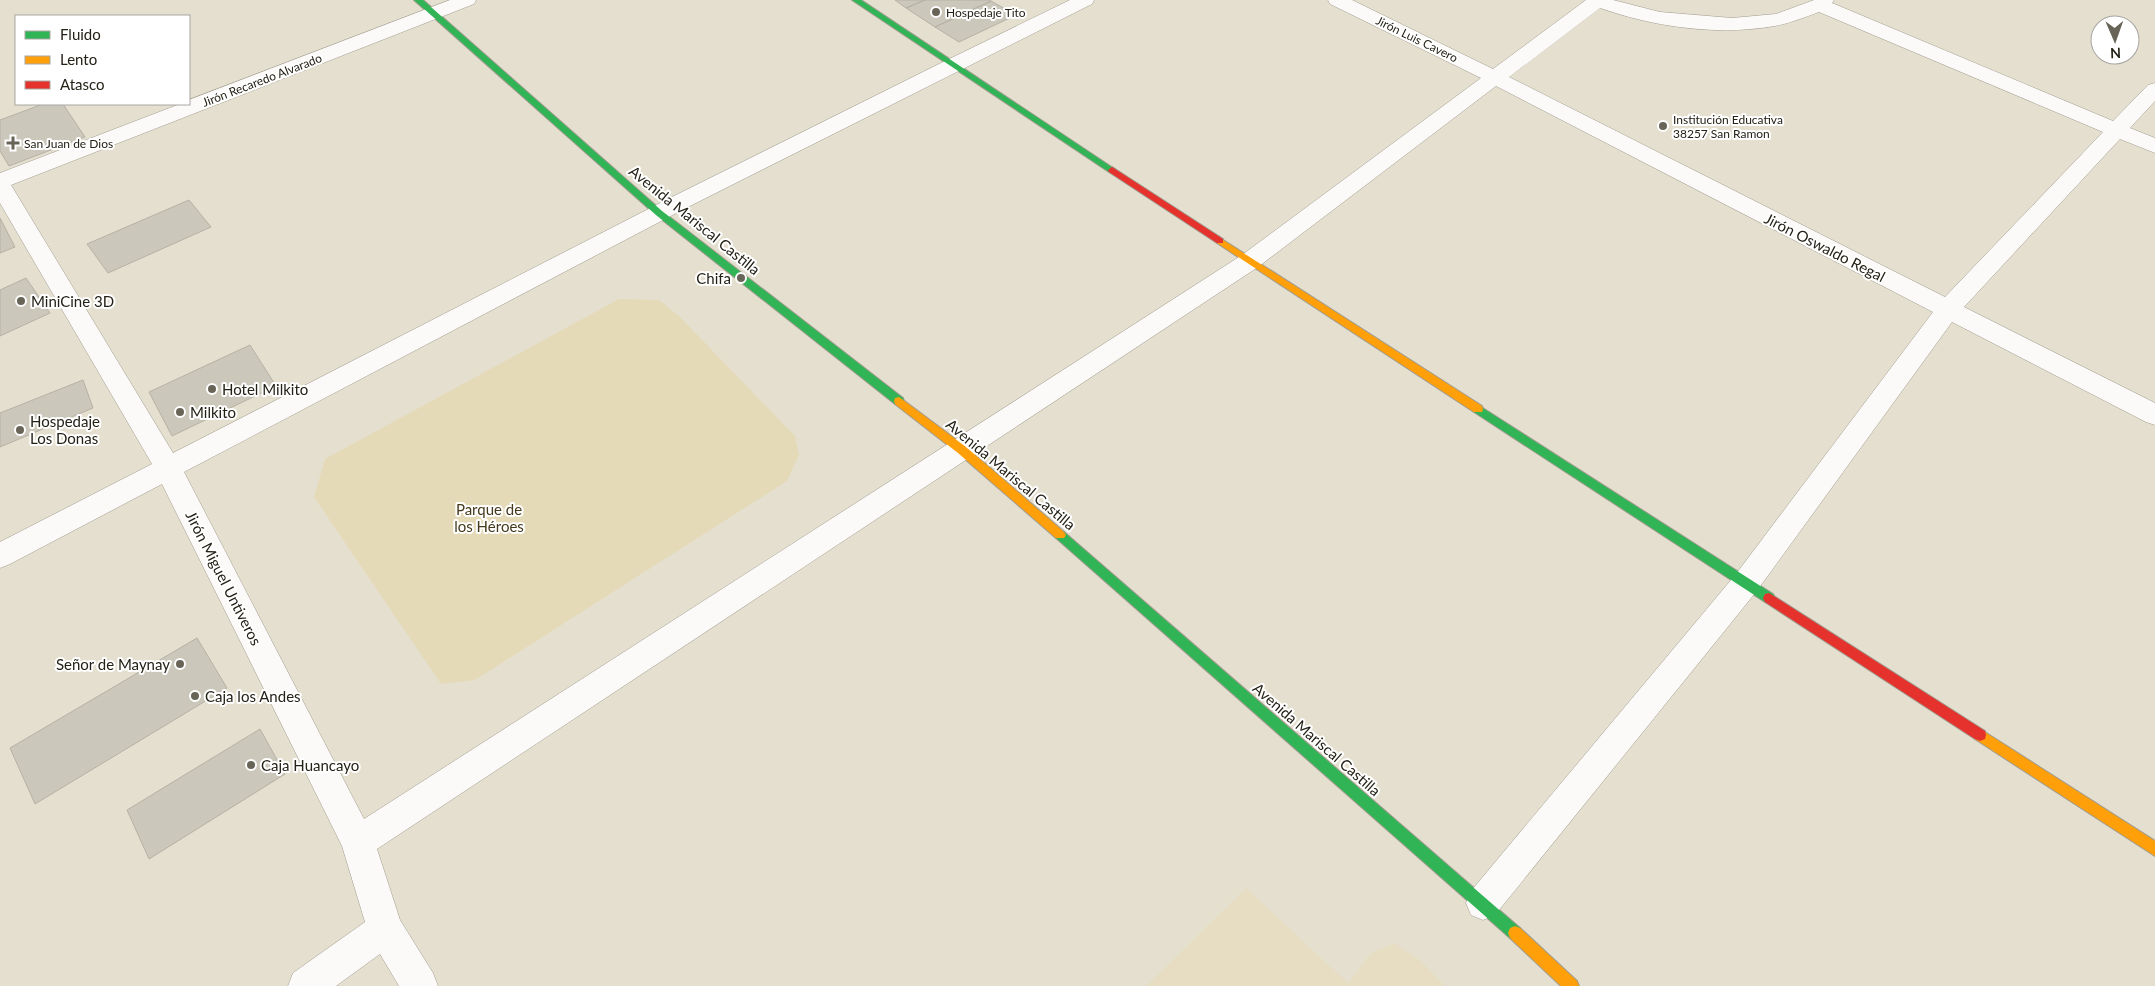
<svg xmlns="http://www.w3.org/2000/svg" width="2155" height="986" font-family="Lato,sans-serif">
<style>
.built{fill:#e6ddc2}
.green{fill:#e5dab8}
.building{fill:#cbc7ba;stroke:#b5b1a5}
.lines{fill:none;stroke-linecap:round;stroke-linejoin:round}
.street-casing{stroke:#a19c90;stroke-width:1}
.fast-casing{stroke:#a19c90;stroke-width:2}
.slow-casing{stroke:#a19c90;stroke-width:2}
.jam-casing{stroke:#a19c90;stroke-width:2}
.street{fill:#fbfaf8;fill-rule:evenodd}
.fast{fill:#30b455;fill-rule:evenodd}
.slow{fill:#ff9f0a;fill-rule:evenodd}
.jam{fill:#e5322d;fill-rule:evenodd}
.poi-dot{fill:#686457;stroke:#fff;stroke-width:2}
.labels{text-anchor:middle;dominant-baseline:central;stroke-width:4;stroke-linejoin:round;paint-order:stroke}
.far-poi-label{font-size:12px;fill:#242116;stroke:#fff;text-anchor:start}
.far-street-label{font-size:12px;fill:#242116;stroke:#fff}
.street-label{font-size:15px;fill:#242116;stroke:#fff}
.poi-label{font-size:15px;fill:#242116;stroke:#fff;text-anchor:start}
.park-label{font-size:15px;fill:#453a1b;stroke:#fff}
</style>
<rect width="100%" height="100%" fill="#e5dfcf"/>
<path class="built" d="M1246,888L1348,983L1371,953L1394,943L1421,961L1445,986H1146Z"/>
<path class="green" d="M619,299L659,300L679,316L795,436L799,455L787,481L475,680L441,684L314,497L325,459Z"/>
<path class="building" d="M895,0H925L906,8Z
M925,0H990L991,1L935,27L906,8Z
M991,1L1016,15L959,42L935,27Z
M43,104H63L85,137L9,166L0,151V120Z
M189,200L211,227L108,273L87,244Z
M0,218L15,247L0,253Z
M26,278L50,313L0,336V290Z
M250,345L276,386L172,436L149,392Z
M83,380L93,408L0,447V413Z
M197,638L227,688L35,804L10,748Z
M260,729L285,774L149,859L127,810Z"/>
<g class="lines">
<g class="street-casing">
<path id="street" d="M450,0H476L474,4L11,185L173,453L668,199L941,63L1070,0H1094L1092,4L684,209L184,472L364,819L1242,255L1481,78L1330,4L1328,0H1352L1493,69L1586,0H1613L1660,12L1732,18L1776,14L1814,0H1834L1832,3L2113,121L2148,85L2155,83V101L2130,128L2155,138V153L2120,139L1964,307L2155,403V425L2146,422L1952,322L1756,592L1495,915L1483,920L1471,915L1466,903L1471,891L1736,574L1933,312L1496,86L1258,267L377,849L400,920L433,973L438,986H399L380,954L336,986H288L293,973L365,922L342,846L162,484L10,564L0,568V542L152,464L0,203V173L180,104H189V100ZM1600,8C1654,27 1718,36 1775,26C1791,23 1805,17 1819,12L2103,132L1945,297L1509,77Z"/>
</g>
<g class="fast-casing">
<path id="fast" d="M414,0H423L662,211L903,398L904,401L903,404H895L656,215Z
M852,0H861L1116,170L1115,172H1109Z
M1478,405L1773,594L1775,598L1773,602L1769,603L1765,602L1474,412L1473,409Z
M1060,530L1064,532L1520,928L1522,933L1520,938L1515,940L1510,938L1056,538L1054,535L1056,532Z"/>
</g>
<g class="slow-casing">
<path id="slow" d="M1220,238L1482,406L1483,409L1482,412H1474L1217,243V239Z
M899,397L966,447L1064,532L1066,535L1064,538H1056L958,453L895,404L894,401L895,398Z
M1980,729L2155,841V856L1975,739L1974,735L1975,731Z
M1515,926L1520,928L1577,981L1579,986H1561L1510,938L1508,933L1510,928Z"/>
</g>
<g class="jam-casing">
<path id="jam" d="M1112,167L1223,239V243H1217L1109,172L1108,170Z
M1769,593L1985,731L1986,735L1985,739L1980,741L1975,739L1765,602L1763,598L1765,594Z"/>
</g>
<use href="#street" class="street"/>
<use href="#fast" class="fast"/>
<use href="#slow" class="slow"/>
<use href="#jam" class="jam"/>
</g>
<g class="poi-dot">
<circle cx="936" cy="12" r="5"/>
<circle cx="1663" cy="126" r="5"/>
<path d="M10.5 135.5h5v5h5v5h-5v5h-5v-5h-5v-5h5z"/>
<circle cx="741" cy="278" r="5"/>
<circle cx="21" cy="301" r="5"/>
<circle cx="212" cy="389" r="5"/>
<circle cx="180" cy="412" r="5"/>
<circle cx="20" cy="430" r="5"/>
<circle cx="180" cy="664" r="5"/>
<circle cx="195" cy="696" r="5"/>
<circle cx="251" cy="765" r="5"/>
</g>
<g class="labels">
<g class="far-poi-label">
<text x="946" y="12">Hospedaje Tito</text>
<text x="1673" y="119">Institución Educativa<tspan x="1673" dy="14">38257 San Ramon</tspan></text>
<text x="24" y="143">San Juan de Dios</text>
</g>
<g class="far-street-label">
<text transform="translate(1417 39) rotate(26)">Jirón Luis Cavero</text>
<text transform="translate(262 80) rotate(-21)">Jirón Recaredo Alvarado</text>
</g>
<g class="street-label">
<text transform="translate(695 220) rotate(39)">Avenida Mariscal Castilla</text>
<text transform="translate(1825 247) rotate(27)">Jirón Oswaldo Regal</text>
<text transform="translate(1011 474) rotate(40)">Avenida Mariscal Castilla</text>
<text transform="translate(224 578) rotate(63)">Jirón Miguel Untiveros</text>
<text transform="translate(1317 739) rotate(41)">Avenida Mariscal Castilla</text>
</g>
<g class="poi-label">
<text x="731" y="278" text-anchor="end">Chifa</text>
<text x="31" y="301">MiniCine 3D</text>
<text x="222" y="389">Hotel Milkito</text>
<text x="190" y="412">Milkito</text>
<text x="30" y="421">Hospedaje<tspan x="30" dy="17">Los Donas</tspan></text>
<text x="170" y="664" text-anchor="end">Señor de Maynay</text>
<text x="205" y="696">Caja los Andes</text>
<text x="261" y="765">Caja Huancayo</text>
</g>
<g class="park-label">
<text x="489" y="509">Parque de<tspan x="489" dy="17">los Héroes</tspan></text>
</g>
</g>
<rect x="15" y="15" width="175" height="90" fill="#ffffff" stroke="#a7a6a2"/>
<rect x="25" y="31" width="25" height="8" fill="#30b455" stroke="#a7a6a2"/>
<text x="60" y="40" font-size="15" fill="#242116">Fluido</text>
<rect x="25" y="56" width="25" height="8" fill="#ff9f0a" stroke="#a7a6a2"/>
<text x="60" y="65" font-size="15" fill="#242116">Lento</text>
<rect x="25" y="81" width="25" height="8" fill="#e5322d" stroke="#a7a6a2"/>
<text x="60" y="90" font-size="15" fill="#242116">Atasco</text>
<g transform="translate(2115 40) rotate(178)"><circle r="24" fill="#ffffff" stroke="#a7a6a2"/>
<path d="M0-4L9 19L0 12L-9 19Z" fill="#686457"/>
<text y="-8" font-size="14" font-weight="bold" text-anchor="middle" fill="#242116">N</text>
</g>
</svg>
